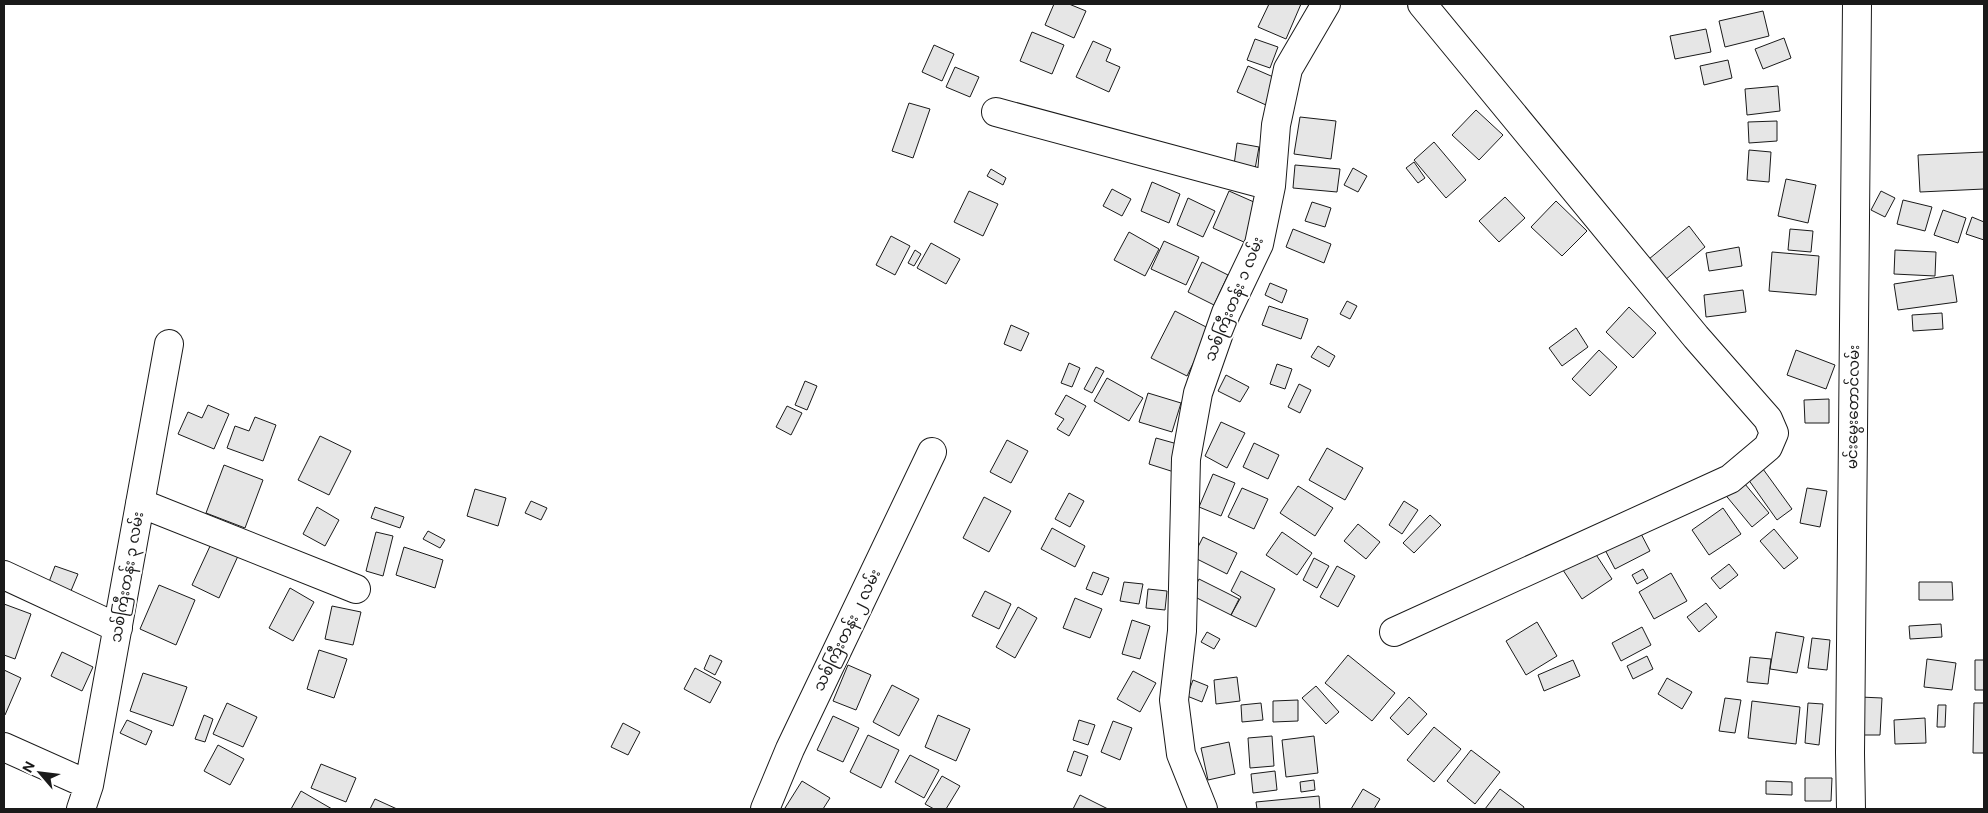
<svg xmlns="http://www.w3.org/2000/svg" width="1988" height="813" font-family="'DM Sans','Noto Sans Myanmar',sans-serif">
<style>
.building{fill:#e6e6e6;stroke:#1a1a1a}
.lines{fill:none;stroke-linecap:round;stroke-linejoin:round}
.minor-casing{stroke:#1a1a1a;stroke-width:30}
.minor{stroke:#fff;stroke-width:28}
.labels{text-anchor:middle;dominant-baseline:central;stroke-width:4;stroke-linejoin:round;paint-order:stroke}
.street-label{font-size:15px;fill:#1a1a1a;stroke:#fff}
</style>
<rect width="100%" height="100%" fill="#fff"/>
<path class="building" d="M1054,4H1069L1086,11L1074,38L1045,25Z
M1269,4H1301L1286,39L1258,27Z
M1763,11L1769,36L1725,47L1719,21Z
M1706,29L1711,52L1675,59L1670,36Z
M1032,32L1064,45L1052,74L1020,61Z
M1784,38L1791,58L1763,69L1755,49Z
M1255,39L1278,47L1270,68L1247,60Z
M1093,41L1111,49L1106,61L1120,67L1109,92L1076,77Z
M934,45L954,54L942,81L922,72Z
M1728,60L1732,78L1704,85L1700,66Z
M1248,66L1278,79L1266,105L1237,92Z
M955,67L979,77L970,97L946,87Z
M1778,86L1780,111L1747,115L1745,89Z
M909,103L930,109L913,158L892,151Z
M1476,110L1503,135L1479,160L1452,135Z
M1300,117L1336,121L1331,159L1294,154Z
M1777,121V141L1749,143L1748,122Z
M1434,142L1466,180L1446,198L1414,160Z
M1237,143L1259,147L1255,169L1234,165Z
M1749,150L1771,152L1769,182L1747,180Z
M1984,152V189L1920,192L1918,155Z
M1414,162L1425,178L1418,183L1406,168Z
M1295,165L1340,169L1337,192L1293,188Z
M1353,168L1367,176L1358,192L1344,185Z
M991,169L1006,178L1003,185L987,176Z
M1786,179L1816,185L1808,223L1778,216Z
M1152,182L1180,194L1169,223L1141,211Z
M1112,189L1131,199L1122,216L1103,206Z
M969,191L998,204L983,236L954,222Z
M1229,191L1263,206L1246,243L1213,228Z
M1881,191L1895,198L1885,217L1871,210Z
M1505,197L1525,218L1499,242L1479,221Z
M1188,198L1215,211L1203,237L1177,225Z
M1903,200L1932,207L1925,231L1897,224Z
M1556,201L1587,231L1562,256L1531,227Z
M1312,202L1331,208L1325,227L1305,221Z
M1943,210L1966,218L1958,243L1934,235Z
M1972,217L1984,222V240L1966,234Z
M1689,226L1705,247L1665,280L1649,259Z
M1293,229L1331,244L1324,263L1286,247Z
M1790,229L1813,231L1811,252L1788,250Z
M1129,232L1159,249L1145,276L1114,260Z
M891,236L910,246L895,275L876,265Z
M1164,241L1199,257L1186,285L1151,269Z
M931,243L960,259L946,284L917,268Z
M1739,247L1742,266L1709,271L1706,253Z
M915,250L921,254L914,266L908,263Z
M1895,250L1936,252L1935,276L1894,274Z
M1772,252L1819,256L1816,295L1769,291Z
M1202,262L1228,275L1214,305L1188,292Z
M1953,275L1957,302L1898,310L1894,284Z
M1270,283L1287,290L1282,303L1265,295Z
M1743,290L1746,312L1706,317L1704,295Z
M1347,301L1357,306L1350,319L1340,314Z
M1269,306L1308,319L1301,339L1262,325Z
M1629,307L1656,333L1633,358L1606,332Z
M1175,311L1210,329L1187,376L1151,358Z
M1942,313L1943,329L1913,331L1912,315Z
M1011,325L1029,333L1021,351L1004,344Z
M1576,328L1588,347L1562,366L1549,348Z
M1318,346L1335,356L1329,367L1311,357Z
M1599,350L1617,367L1590,396L1572,379Z
M1796,350L1835,365L1826,389L1787,375Z
M1069,363L1080,368L1072,387L1061,383Z
M1277,364L1292,369L1285,389L1270,384Z
M1096,367L1104,371L1092,393L1084,389Z
M1226,375L1249,387L1240,402L1218,391Z
M1107,378L1143,398L1129,421L1094,401Z
M805,381L817,386L807,410L795,405Z
M1299,384L1311,390L1300,413L1288,407Z
M1148,393L1181,403L1172,432L1139,422Z
M1066,395L1086,406L1069,436L1057,429L1064,419L1055,414Z
M1829,399V423H1805L1804,400Z
M208,405L229,414L214,449L178,434L188,412L202,418Z
M787,406L802,413L791,435L776,427Z
M255,417L276,425L263,461L227,448L235,426L249,431Z
M1221,422L1245,433L1227,468L1205,456Z
M320,436L351,451L329,495L298,480Z
M1156,438L1181,445L1174,472L1149,464Z
M1007,440L1028,451L1011,483L990,472Z
M1254,443L1279,455L1268,479L1243,467Z
M1327,448L1363,468L1345,500L1309,480Z
M224,465L263,480L245,528L206,513Z
M1763,469L1792,509L1777,520L1748,479Z
M1213,474L1235,483L1221,516L1199,507Z
M1740,478L1769,513L1752,527L1723,492Z
M1298,486L1333,508L1315,536L1280,513Z
M1242,488L1268,499L1254,529L1228,517Z
M1807,488L1827,491L1820,527L1800,523Z
M475,489L506,498L498,526L467,516Z
M1069,493L1084,501L1070,527L1055,519Z
M984,497L1011,511L989,552L963,538Z
M531,501L547,508L541,520L525,513Z
M1404,501L1418,510L1402,534L1389,525Z
M317,507L339,520L325,546L303,534Z
M375,507L404,517L400,528L371,518Z
M1723,508L1741,534L1709,555L1692,530Z
M1430,515L1441,525L1414,553L1403,543Z
M1358,524L1380,542L1366,559L1344,541Z
M1052,528L1085,546L1075,567L1041,549Z
M1638,528L1650,551L1615,569L1603,546Z
M1774,529L1798,558L1784,569L1760,541Z
M428,531L445,540L440,548L423,539Z
M376,532L393,536L383,576L366,571Z
M1282,532L1312,553L1297,575L1266,555Z
M1203,537L1237,553L1227,574L1193,557Z
M211,544L238,556L219,598L192,585Z
M404,547L443,560L435,588L396,575Z
M1593,550L1612,579L1582,599L1563,570Z
M1314,558L1329,566L1317,588L1303,580Z
M1729,564L1738,575L1720,589L1711,578Z
M55,566L78,574L68,598L46,590Z
M1337,566L1355,576L1338,607L1320,597Z
M1643,569L1648,578L1637,584L1632,575Z
M1241,571L1275,589L1256,627L1231,615L1241,597L1231,591Z
M1093,572L1109,578L1102,595L1086,589Z
M1671,573L1687,601L1654,619L1639,592Z
M1199,579L1239,599L1231,615L1191,595Z
M1124,582L1143,584L1139,604L1120,601Z
M1919,582H1952L1953,600H1919Z
M159,585L195,600L176,645L140,629Z
M290,588L314,602L293,641L269,628Z
M1148,589L1167,591L1165,610L1146,608Z
M985,591L1011,604L999,629L972,616Z
M1075,598L1102,609L1090,638L1063,628Z
M1706,603L1717,617L1699,632L1687,617Z
M4,604L31,614L15,659L4,655Z
M332,606L361,612L353,645L325,639Z
M1018,607L1037,618L1015,658L996,647Z
M1132,620L1150,626L1140,659L1122,654Z
M1537,622L1557,656L1526,675L1506,641Z
M1941,624L1942,637L1910,639L1909,626Z
M1642,627L1651,645L1621,661L1612,643Z
M1207,632L1220,639L1214,649L1201,642Z
M1776,632L1804,637L1797,673L1770,669Z
M1812,638L1830,640L1827,670L1808,668Z
M319,650L347,659L334,698L307,689Z
M62,652L93,667L82,691L51,676Z
M710,655L722,661L715,675L704,669Z
M1348,655L1395,693L1372,721L1325,683Z
M1647,656L1653,669L1633,679L1627,666Z
M1750,657L1771,659L1768,684L1747,682Z
M1927,659L1956,663L1952,690L1924,687Z
M1573,660L1580,676L1544,691L1538,675Z
M1975,660H1984V690H1975Z
M848,665L871,675L856,710L833,701Z
M695,668L721,682L710,703L684,689Z
M4,670L21,678L5,715H4Z
M1133,671L1156,683L1140,712L1117,699Z
M143,673L187,687L173,726L130,711Z
M1237,677L1240,701L1216,704L1214,680Z
M1667,678L1692,692L1682,709L1658,694Z
M1193,680L1208,686L1202,702L1187,696Z
M892,685L919,699L899,736L873,722Z
M1316,686L1339,712L1326,724L1302,698Z
M1409,697L1427,714L1408,735L1390,718Z
M1860,697L1882,698L1880,735H1859Z
M1725,698L1741,700L1735,733L1719,731Z
M1298,700V721L1273,722V701Z
M1752,701L1800,707L1796,744L1748,738Z
M227,703L257,717L243,747L213,734Z
M1261,703L1263,720L1242,722L1241,705Z
M1808,703L1823,704L1819,745L1805,743Z
M1974,703H1984V753H1973Z
M1938,705H1946L1945,727H1937Z
M204,715L213,719L205,742L195,739Z
M938,715L970,729L956,761L925,747Z
M833,716L859,728L843,762L817,750Z
M1925,718L1926,743L1895,744L1894,720Z
M127,720L152,731L146,745L120,733Z
M1079,720L1095,725L1088,745L1073,740Z
M1113,721L1132,728L1120,760L1101,752Z
M623,723L640,732L628,755L611,747Z
M1434,727L1461,749L1434,782L1407,760Z
M868,735L899,750L881,788L850,772Z
M1272,736L1274,766L1250,768L1248,738Z
M1314,736L1318,773L1286,777L1282,740Z
M1229,742L1235,774L1208,780L1201,748Z
M218,745L244,759L230,785L204,771Z
M1471,750L1500,772L1475,804L1447,781Z
M1074,751L1088,756L1081,776L1067,771Z
M910,755L939,770L924,798L895,782Z
M321,764L356,778L346,802L311,788Z
M1275,771L1277,790L1253,793L1251,774Z
M942,776L960,786L946,809H934L925,804Z
M1805,778H1832L1831,801H1805Z
M1314,780L1315,790L1301,792L1300,782Z
M802,781L830,798L823,809H788L785,808Z
M1766,781L1792,782V795L1766,794Z
M1363,789L1380,799L1374,809H1351Z
M1500,789L1524,807L1523,809H1485Z
M301,791L332,809H291Z
M1080,795L1108,809H1073Z
M1319,796L1320,809H1257L1256,802Z
M375,799L397,809H370Z"/>
<g class="lines">
<g class="minor-casing">
<path id="minor" d="M996,112L1271,186
M140,503L356,589
M4,575L118,628
M1394,632L1730,479L1768,447L1774,433L1768,419L1696,337L1422,4
M4,747L89,785
M81,809L89,785L169,344
M765,809L790,749L932,452
M1203,809L1181,754L1174,700L1182,631L1186,459L1198,393L1226,313L1259,244L1271,186L1276,125L1288,69L1326,4
M1851,809L1850,753L1857,4"/>
</g>
<use href="#minor" class="minor"/>
</g>
<g class="labels">
<g class="street-label">
<text transform="translate(1234 299) rotate(-68)">သစ်ကြီးတန်း ၁ လမ်း</text>
<text transform="translate(1853 407) rotate(-89)">မင်းမွေးတောင်လမ်း</text>
<text transform="translate(127 577) rotate(-80)">သစ်ကြီးတန်း ၃ လမ်း</text>
<text transform="translate(847 630) rotate(-64)">သစ်ကြီးတန်း ၂ လမ်း</text>
</g>
</g>
<rect width="1988" height="813" fill="none" stroke="#1a1a1a" stroke-width="10"/>
<g transform="translate(40 773) rotate(298)" stroke="#ffffff" stroke-width="4" paint-order="stroke">
<path d="M0-4L9 19L0 12L-9 19Z" fill="#1a1a1a"/>
<text y="-8" font-size="14" font-weight="bold" text-anchor="middle" fill="#1a1a1a">N</text>
</g>
</svg>
